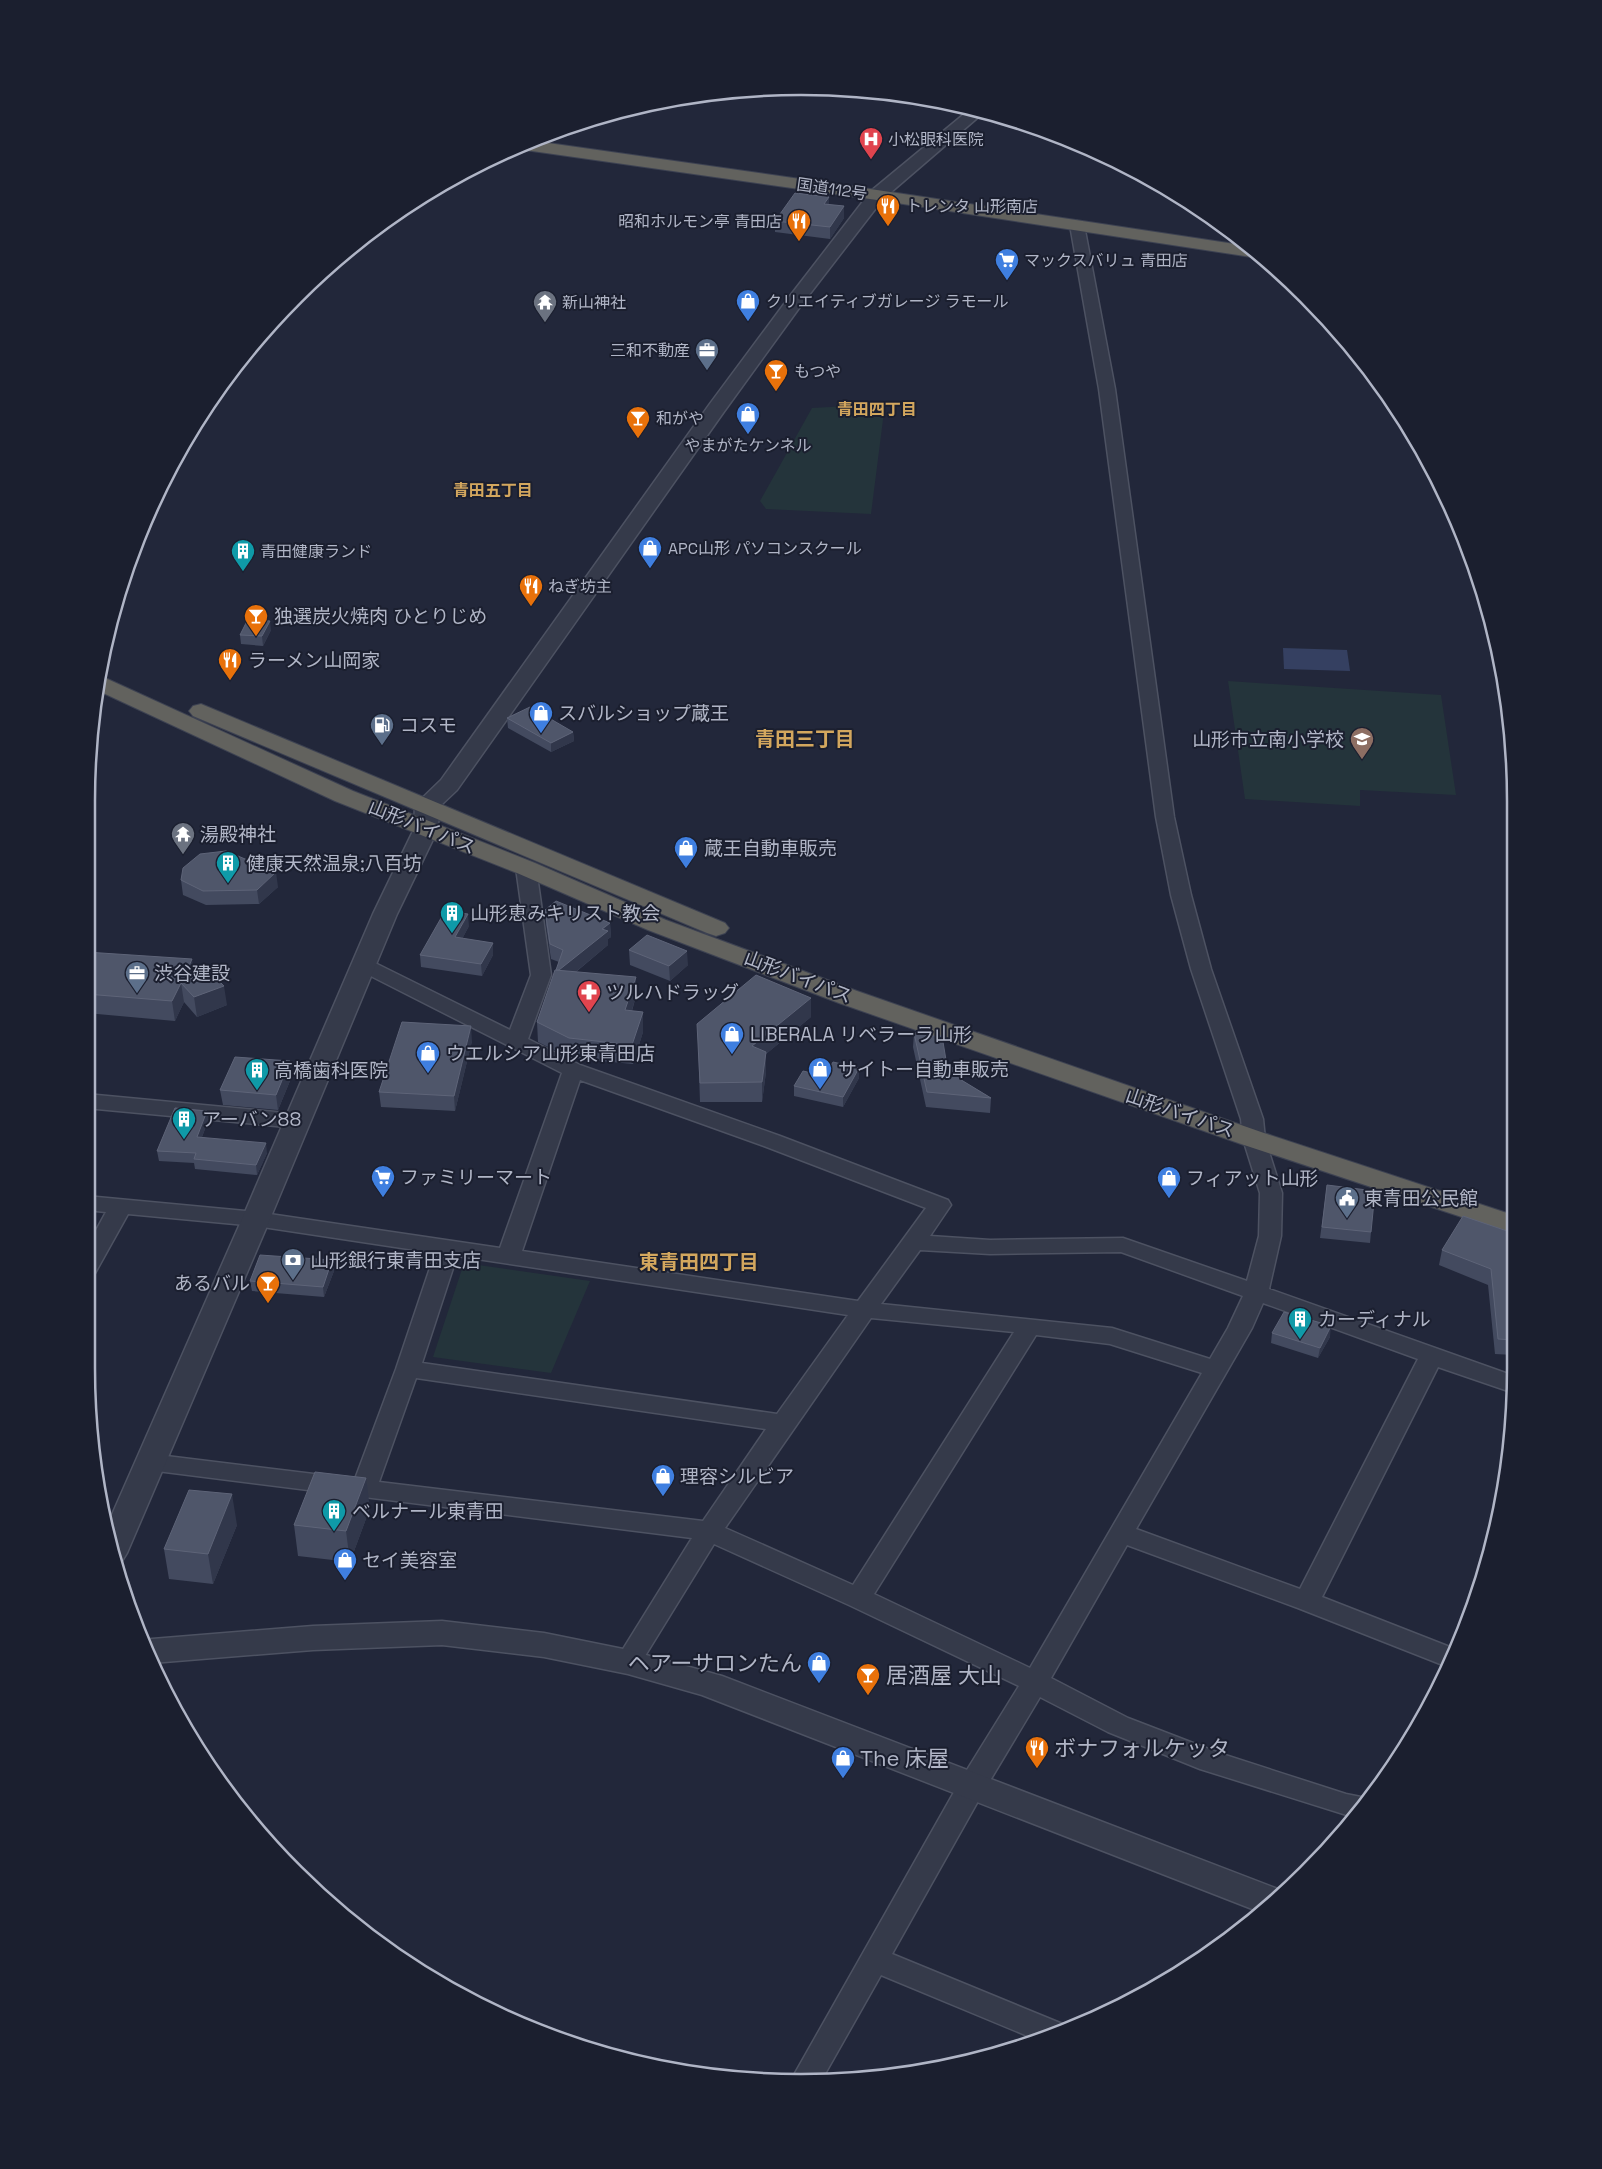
<svg xmlns="http://www.w3.org/2000/svg" width="1602" height="2169" font-family="'Space Grotesk','Noto Sans JP',sans-serif">
<style>
.green{fill:#24343b}
.water{fill:#354061}
.lines{fill:none;stroke-linecap:round;stroke-linejoin:round}
.minor-casing{stroke:#4d5262;stroke-width:3}
.tertiary-casing{stroke:#4d5262;stroke-width:3}
.trunk-casing{stroke:#3d4252;stroke-width:2}
.minor{fill:#353a4a;fill-rule:evenodd}
.tertiary{fill:#353a4a;fill-rule:evenodd}
.trunk{fill:#62625e;fill-rule:evenodd}
.wall{fill:#434a5f}
.shaded-wall{fill:#31374b}
.building{fill:#4f566a;stroke:#5e6478}
.labels{text-anchor:middle;dominant-baseline:central;stroke-width:4;stroke-linejoin:round;paint-order:stroke}
.far-poi-label{font-size:16px;fill:#b0b5c6;stroke:#1b1f2f;text-anchor:start}
.far-street-label{font-size:16px;fill:#b0b5c6;stroke:#1b1f2f}
.far-neighbourhood-label{font-size:16px;font-weight:bold;fill:#d3a75e;stroke:#1b1f2f}
.poi-label{font-size:19px;fill:#b0b5c6;stroke:#1b1f2f;text-anchor:start}
.street-label{font-size:19px;fill:#b0b5c6;stroke:#1b1f2f}
.neighbourhood-label{font-size:20px;font-weight:bold;fill:#d3a75e;stroke:#1b1f2f}
.near-poi-label{font-size:22px;fill:#b0b5c6;stroke:#1b1f2f;text-anchor:start}
.rim{fill:none;stroke:#b0b5c6;stroke-width:2.5}
</style>
<rect width="100%" height="100%" fill="#22273a"/>
<path class="green" d="M885,404L871,514L766,509L760,501L812,408Z
M1228,681L1441,695L1456,795L1360,790V806L1245,799Z
M464,1263L590,1281L551,1373L433,1357Z"/>
<path class="water" d="M1283,648L1347,650L1350,671L1284,669Z"/>
<g class="lines">
<g class="minor-casing">
<path id="minor" d="M1077,221L1084,225L1115,389L1174,817L1191,895L1211,969L1263,1119L1265,1139L1282,1193L1281,1236L1269,1289L1514,1376V1393L1438,1367L1322,1597L1455,1649L1448,1667L1298,1608L1127,1545L1051,1678L1128,1718L1219,1753L1346,1794L1366,1798L1353,1817L1200,1769L1108,1732L1040,1697L982,1794L892,1954L1065,2025L1068,2030L1035,2039L881,1975L821,2081L790,2082L962,1778L1019,1686L849,1605L714,1544L637,1669L628,1672L619,1669L615,1662L692,1538L141,1469L138,1463L141,1457L150,1454L355,1479L396,1369L435,1253L256,1226L128,1214L94,1275L86,1278V1249L106,1212L86,1210V1196L256,1212L500,1248L562,1073L357,969L354,965L357,961L364,959L371,961L510,1030L531,975L516,868L519,864L526,862L533,864L536,868L551,975L528,1039L580,1065L780,1136L948,1200L951,1205L930,1236L990,1240L1123,1238L1247,1281L1259,1236L1260,1193L1243,1139L1241,1119L1191,969L1171,895L1156,817L1099,389L1070,225ZM580,1080L764,1146L926,1208L858,1301L522,1251ZM920,1250L990,1254L1121,1252L1243,1296L1228,1328L1210,1359L1112,1328L881,1304ZM457,1256L848,1315L777,1414L422,1363ZM1263,1303L1418,1359L1300,1589L1136,1529L1252,1328ZM871,1318L1014,1332L853,1585L725,1528ZM1036,1335L1110,1344L1202,1373L1030,1668L874,1594ZM416,1378L766,1429L703,1521L379,1482Z
M86,1094L297,1114L305,1116L308,1121L305,1126L297,1128L86,1108Z"/>
</g>
<g class="tertiary-casing">
<path id="tertiary" d="M969,110L983,113L883,199L802,304L723,413L457,790L439,807L438,829L397,914L270,1219L127,1553L122,1561L114,1564L111,1553L107,1526L242,1219L373,914L414,829L415,805L441,780L709,405L790,296L871,191Z
M442,1621L544,1633L628,1650L722,1676L1283,1891L1260,1912L702,1695L628,1674L544,1657L442,1645L313,1650L152,1663L140,1640L313,1626Z"/>
</g>
<g class="trunk-casing">
<path id="trunk" d="M534,141L877,190L1248,246L1263,257L1258,258L877,200L525,150L518,147Z
M103,677L353,791L535,863L666,920L857,991L1264,1133L1513,1215V1234L1244,1145L839,1003L648,930L517,873L335,801L101,692Z
M201,704L725,923L729,928L725,933L716,936L707,933L193,716L189,711L193,706Z"/>
</g>
<use href="#minor" class="minor"/>
<use href="#tertiary" class="tertiary"/>
<use href="#trunk" class="trunk"/>
</g>
<path class="wall" d="M829,197V205L844,206V218L830,239L775,232V221Z
M271,630L263,646L241,644L240,635Z
M507,718L573,732L574,741L551,752L508,728Z
M181,880L278,887L259,904L206,905L183,895Z
M545,910L610,923L611,937L608,939V945L576,972L636,996L632,1011L643,1012V1032L633,1064L570,1058L538,1042L537,1022L559,962L551,959L546,925Z
M469,926L462,939L493,943V955L482,976L421,967L420,955Z
M629,950L688,965L670,981L630,965Z
M86,952L195,975L227,1005L197,1017L184,1002L175,1021L86,1013Z
M811,1017L766,1054V1072L762,1102H700L698,1044Z
M914,1033L932,1036L947,1066L963,1071V1081L991,1098L990,1113L926,1107L913,1047Z
M472,1041L455,1111L381,1107L379,1092Z
M290,1061L292,1076L278,1110L223,1105L220,1090Z
M859,1068V1078L843,1107L794,1096V1086Z
M208,1121L202,1137L267,1153L257,1175L195,1169L194,1163L159,1161L157,1151Z
M1327,1185L1371,1232L1370,1243L1320,1238Z
M1513,1233L1514,1355L1495,1354L1488,1285L1439,1265L1442,1250Z
M332,1260L334,1271L324,1297L252,1291L250,1281Z
M1272,1333L1330,1337L1318,1358L1271,1343Z
M370,1508L350,1562L298,1556L294,1525Z
M237,1525L213,1584L169,1579L164,1549Z"/>
<path class="shaded-wall" d="M829,197V208L824,204Z
M844,206V218L830,239V227Z
M270,621L271,630L263,646L262,636Z
M573,732L574,741L551,752V743Z
M276,872L278,887L259,904L257,890Z
M468,914L469,926L456,950L455,937Z
M610,923L611,937L608,939V945L556,988L555,974Z
M493,943V955L482,976L481,964Z
M687,951L688,965L670,981L669,966Z
M192,959L195,978L183,980Z
M636,977V996L626,1030L625,1010Z
M181,983L184,1002L175,1021L172,1001Z
M224,986L227,1005L197,1017L194,997Z
M811,998V1017L766,1054V1072L762,1102V1082L752,1046Z
M643,1012V1032L633,1064L632,1045Z
M471,1026L472,1041L455,1111L454,1096Z
M290,1061L292,1076L278,1110L276,1095Z
M859,1068V1078L843,1107V1097Z
M963,1071V1086L958,1078Z
M207,1111L208,1121L198,1147L197,1137Z
M266,1143L267,1153L257,1175L256,1165Z
M332,1260L334,1271L324,1297L323,1287Z
M1331,1326L1330,1337L1318,1358L1320,1348Z
M366,1478L370,1508L350,1562L346,1531Z
M232,1494L237,1525L213,1584L208,1554Z"/>
<path class="building" d="M795,193L829,197L824,204L844,206L830,227L775,221Z
M248,619L270,621L262,636L240,635Z
M530,707L573,732L551,743L507,718Z
M226,851L276,872L257,890L203,891L181,880L183,868L200,854Z
M556,901L610,923L602,929L608,931L559,970H556L563,950L550,944L545,910Z
M445,911L468,914L455,937L493,943L481,964L420,955Z
M647,935L687,951L669,966L629,950Z
M86,952L192,959L183,980L208,970L224,986L194,997L181,983L172,1001L86,994Z
M555,970L636,977L625,1010L643,1012L632,1045L569,1038L537,1022Z
M756,975L811,998L752,1046L766,1052L762,1082L700,1083L697,1024Z
M402,1022L471,1026L454,1096L379,1092Z
M931,1032L932,1036H942L947,1066L963,1071L958,1078L991,1098L927,1092L914,1033Z
M235,1057L290,1061L276,1095L220,1090Z
M833,1062L859,1068L843,1097L794,1086L803,1071L825,1076Z
M175,1108L207,1111L197,1137L266,1143L256,1165L194,1159L196,1153L157,1151Z
M1327,1185L1375,1191L1371,1232L1322,1227Z
M1463,1216L1513,1233L1514,1340L1498,1339L1491,1269L1442,1250Z
M260,1255L332,1260L323,1287L250,1281Z
M1284,1312L1331,1326L1320,1348L1272,1333Z
M315,1472L366,1478L346,1531L294,1525Z
M189,1490L232,1494L208,1554L164,1549Z"/>
<defs>
<g id="hospital-pin" transform="scale(1.25)"><path d="M0 17L-7.5 6A9.5 9.5 0 1 1 7.5 6Z" fill="#e0444e" stroke="#1b1f2f"/><path d="M-5-5h3v3.5h4V-5h3V5h-3V1.5h-4V5h-3Z" fill="#fff"/></g>
<g id="restaurant-pin" transform="scale(1.25)"><path d="M0 17L-7.5 6A9.5 9.5 0 1 1 7.5 6Z" fill="#e8710a" stroke="#1b1f2f"/><path d="M-5-6h1v4h1v-4h1v4h1v-4h1v5L-1.5 .5V6h-2V.5L-5-1ZM5-6V6H3V1.5H1.5Q1.5-4 5-6Z" fill="#fff"/></g>
<g id="supermarket-pin" transform="scale(1.25)"><path d="M0 17L-7.5 6A9.5 9.5 0 1 1 7.5 6Z" fill="#3f7fe0" stroke="#1b1f2f"/><path d="M-6-5.5h2.5l.6 2H6L4.5 2H-2.5L-4.4-4H-6ZM-1.5 3.2a1.3 1.3 0 1 0 .1 0ZM3 3.2a1.3 1.3 0 1 0 .1 0Z" fill="#fff"/></g>
<g id="shop-pin" transform="scale(1.25)"><path d="M0 17L-7.5 6A9.5 9.5 0 1 1 7.5 6Z" fill="#3f7fe0" stroke="#1b1f2f"/><path d="M-5-2.5h2.3a2.7 3.5 0 0 1 5.4 0H5L5.5 6h-11ZM-1.5-2.5h3a1.5 2.3 0 0 0-3 0Z" fill="#fff"/></g>
<g id="temple-pin" transform="scale(1.25)"><path d="M0 17L-7.5 6A9.5 9.5 0 1 1 7.5 6Z" fill="#6b7280" stroke="#1b1f2f"/><path d="M0-6L5-2H3V0L6.5 2.5H4V6H1.5V3h-3V6H-4V2.5H-6.5L-3 0V-2H-5Z" fill="#fff"/></g>
<g id="office-pin" transform="scale(1.25)"><path d="M0 17L-7.5 6A9.5 9.5 0 1 1 7.5 6Z" fill="#5c6f8a" stroke="#1b1f2f"/><path d="M-6-3h4V-5.5h4V-3h4V5H-6ZM-1-4.5V-3h2v-1.5ZM-6 0V1H6V0Z" fill="#fff"/></g>
<g id="bar-pin" transform="scale(1.25)"><path d="M0 17L-7.5 6A9.5 9.5 0 1 1 7.5 6Z" fill="#e8710a" stroke="#1b1f2f"/><path d="M-6-5H6L.8 .8V4.5H3.5V6h-7V4.5H-.8V.8Z" fill="#fff"/></g>
<g id="building-pin" transform="scale(1.25)"><path d="M0 17L-7.5 6A9.5 9.5 0 1 1 7.5 6Z" fill="#0f9aa8" stroke="#1b1f2f"/><path d="M-4-6H4V6H1V3H-1V6H-4ZM-2.5-4.3h1.7v1.8h-1.7ZM.8-4.3h1.7v1.8H.8ZM-2.5-1h1.7V.8h-1.7ZM.8-1h1.7V.8H.8Z" fill="#fff"/></g>
<g id="fuel-pin" transform="scale(1.25)"><path d="M0 17L-7.5 6A9.5 9.5 0 1 1 7.5 6Z" fill="#5c6f8a" stroke="#1b1f2f"/><path d="M-5.5-6h7V0h2V4h1.3V-2.5L3-4.5l.8-.8L6-3V5H2.5V1h-1V6h-7ZM-4.2-4.7v3.2H.2V-4.7Z" fill="#fff"/></g>
<g id="school-pin" transform="scale(1.25)"><path d="M0 17L-7.5 6A9.5 9.5 0 1 1 7.5 6Z" fill="#8d6e63" stroke="#1b1f2f"/><path d="M0-5L7-2L0 1L-7-2ZM-4 1L0 2.5L4 1V4Q0 6-4 4Z" fill="#fff"/></g>
<g id="pharmacy-pin" transform="scale(1.25)"><path d="M0 17L-7.5 6A9.5 9.5 0 1 1 7.5 6Z" fill="#e0444e" stroke="#1b1f2f"/><path d="M-2-6h4v4h4v4h-4v4h-4v-4h-4v-4h4Z" fill="#fff"/></g>
<g id="civic-pin" transform="scale(1.25)"><path d="M0 17L-7.5 6A9.5 9.5 0 1 1 7.5 6Z" fill="#5c6f8a" stroke="#1b1f2f"/><path d="M-.6-6.5H3V-4.5H.6V-3L4-1V1h2V6H-6V1h2V-1L-.6-3ZM-1.2 2.5V6h2.4V2.5Z" fill="#fff"/></g>
<g id="bank-pin" transform="scale(1.25)"><path d="M0 17L-7.5 6A9.5 9.5 0 1 1 7.5 6Z" fill="#5c6f8a" stroke="#1b1f2f"/><path d="M-6-4H6V4H-6ZM0-2.3a2.3 2.3 0 1 0 0 4.6a2.3 2.3 0 1 0 0-4.6Z" fill="#fff"/></g>
</defs>
<g fill-rule="evenodd">
<use href="#hospital-pin" x="871" y="139"/>
<use href="#restaurant-pin" x="888" y="206"/>
<use href="#restaurant-pin" x="799" y="221"/>
<use href="#supermarket-pin" x="1007" y="260"/>
<use href="#shop-pin" x="748" y="301"/>
<use href="#temple-pin" x="545" y="302"/>
<use href="#office-pin" x="707" y="350"/>
<use href="#bar-pin" x="776" y="371"/>
<use href="#shop-pin" x="748" y="414"/>
<use href="#bar-pin" x="638" y="418"/>
<use href="#shop-pin" x="650" y="548"/>
<use href="#building-pin" x="243" y="551"/>
<use href="#restaurant-pin" x="531" y="586"/>
<use href="#bar-pin" x="256" y="616"/>
<use href="#restaurant-pin" x="230" y="660"/>
<use href="#shop-pin" x="541" y="713"/>
<use href="#fuel-pin" x="382" y="725"/>
<use href="#school-pin" x="1362" y="739"/>
<use href="#temple-pin" x="183" y="834"/>
<use href="#shop-pin" x="686" y="848"/>
<use href="#building-pin" x="228" y="863"/>
<use href="#building-pin" x="452" y="913"/>
<use href="#office-pin" x="137" y="973"/>
<use href="#pharmacy-pin" x="589" y="992"/>
<use href="#shop-pin" x="732" y="1034"/>
<use href="#shop-pin" x="428" y="1053"/>
<use href="#shop-pin" x="820" y="1069"/>
<use href="#building-pin" x="257" y="1070"/>
<use href="#building-pin" x="184" y="1119"/>
<use href="#supermarket-pin" x="383" y="1177"/>
<use href="#shop-pin" x="1169" y="1178"/>
<use href="#civic-pin" x="1347" y="1198"/>
<use href="#bank-pin" x="293" y="1260"/>
<use href="#bar-pin" x="268" y="1283"/>
<use href="#building-pin" x="1300" y="1319"/>
<use href="#shop-pin" x="663" y="1476"/>
<use href="#building-pin" x="334" y="1511"/>
<use href="#shop-pin" x="345" y="1560"/>
<use href="#shop-pin" x="819" y="1663"/>
<use href="#bar-pin" x="868" y="1675"/>
<use href="#restaurant-pin" x="1037" y="1748"/>
<use href="#shop-pin" x="843" y="1758"/>
</g>
<g class="labels">
<g class="far-poi-label">
<text x="888" y="139">小松眼科医院</text>
<text x="906" y="206">トレンタ 山形南店</text>
<text x="782" y="221" text-anchor="end">昭和ホルモン亭 青田店</text>
<text x="1024" y="260">マックスバリュ 青田店</text>
<text x="766" y="301">クリエイティブガレージ ラモール</text>
<text x="562" y="302">新山神社</text>
<text x="690" y="350" text-anchor="end">三和不動産</text>
<text x="794" y="371">もつや</text>
<text x="656" y="418">和がや</text>
<text x="748" y="445" text-anchor="middle">やまがたケンネル</text>
<text x="668" y="548">APC山形 パソコンスクール</text>
<text x="260" y="551">青田健康ランド</text>
<text x="548" y="586">ねぎ坊主</text>
</g>
<g class="far-street-label">
<text transform="translate(832 189) rotate(8)">国道112号</text>
</g>
<g class="far-neighbourhood-label">
<text x="877" y="409">青田四丁目</text>
<text x="493" y="490">青田五丁目</text>
</g>
<g class="poi-label">
<text x="274" y="616">独選炭火焼肉 ひとりじめ</text>
<text x="248" y="660">ラーメン山岡家</text>
<text x="558" y="713">スバルショップ蔵王</text>
<text x="400" y="725">コスモ</text>
<text x="1344" y="739" text-anchor="end">山形市立南小学校</text>
<text x="200" y="834">湯殿神社</text>
<text x="704" y="848">蔵王自動車販売</text>
<text x="246" y="863">健康天然温泉;八百坊</text>
<text x="470" y="913">山形恵みキリスト教会</text>
<text x="154" y="973">渋谷建設</text>
<text x="606" y="992">ツルハドラッグ</text>
<text x="750" y="1034">LIBERALA リベラーラ山形</text>
<text x="446" y="1053">ウエルシア山形東青田店</text>
<text x="838" y="1069">サイトー自動車販売</text>
<text x="274" y="1070">高橋歯科医院</text>
<text x="202" y="1119">アーバン88</text>
<text x="400" y="1177">ファミリーマート</text>
<text x="1186" y="1178">フィアット山形</text>
<text x="1364" y="1198">東青田公民館</text>
<text x="310" y="1260">山形銀行東青田支店</text>
<text x="250" y="1283" text-anchor="end">あるバル</text>
<text x="1318" y="1319">カーディナル</text>
<text x="680" y="1476">理容シルビア</text>
<text x="352" y="1511">ベルナール東青田</text>
<text x="362" y="1560">セイ美容室</text>
</g>
<g class="street-label">
<text transform="translate(422 827) rotate(22)">山形バイパス</text>
<text transform="translate(798 977) rotate(21)">山形バイパス</text>
<text transform="translate(1180 1113) rotate(19)">山形バイパス</text>
</g>
<g class="neighbourhood-label">
<text x="805" y="739">青田三丁目</text>
<text x="699" y="1262">東青田四丁目</text>
</g>
<g class="near-poi-label">
<text x="802" y="1663" text-anchor="end">ヘアーサロンたん</text>
<text x="886" y="1675">居酒屋 大山</text>
<text x="1054" y="1748">ボナフォルケッタ</text>
<text x="860" y="1758">The 床屋</text>
</g>
</g>
<path d="M0 0H1602V2169H0ZM801 95H801A706 706 0 0 1 1507 801V1368A706 706 0 0 1 801 2074H801A706 706 0 0 1 95 1368V801A706 706 0 0 1 801 95Z" fill="#1b1f2f" fill-rule="evenodd"/>
<path class="rim" d="M801 95H801A706 706 0 0 1 1507 801V1368A706 706 0 0 1 801 2074H801A706 706 0 0 1 95 1368V801A706 706 0 0 1 801 95Z"/>
</svg>
